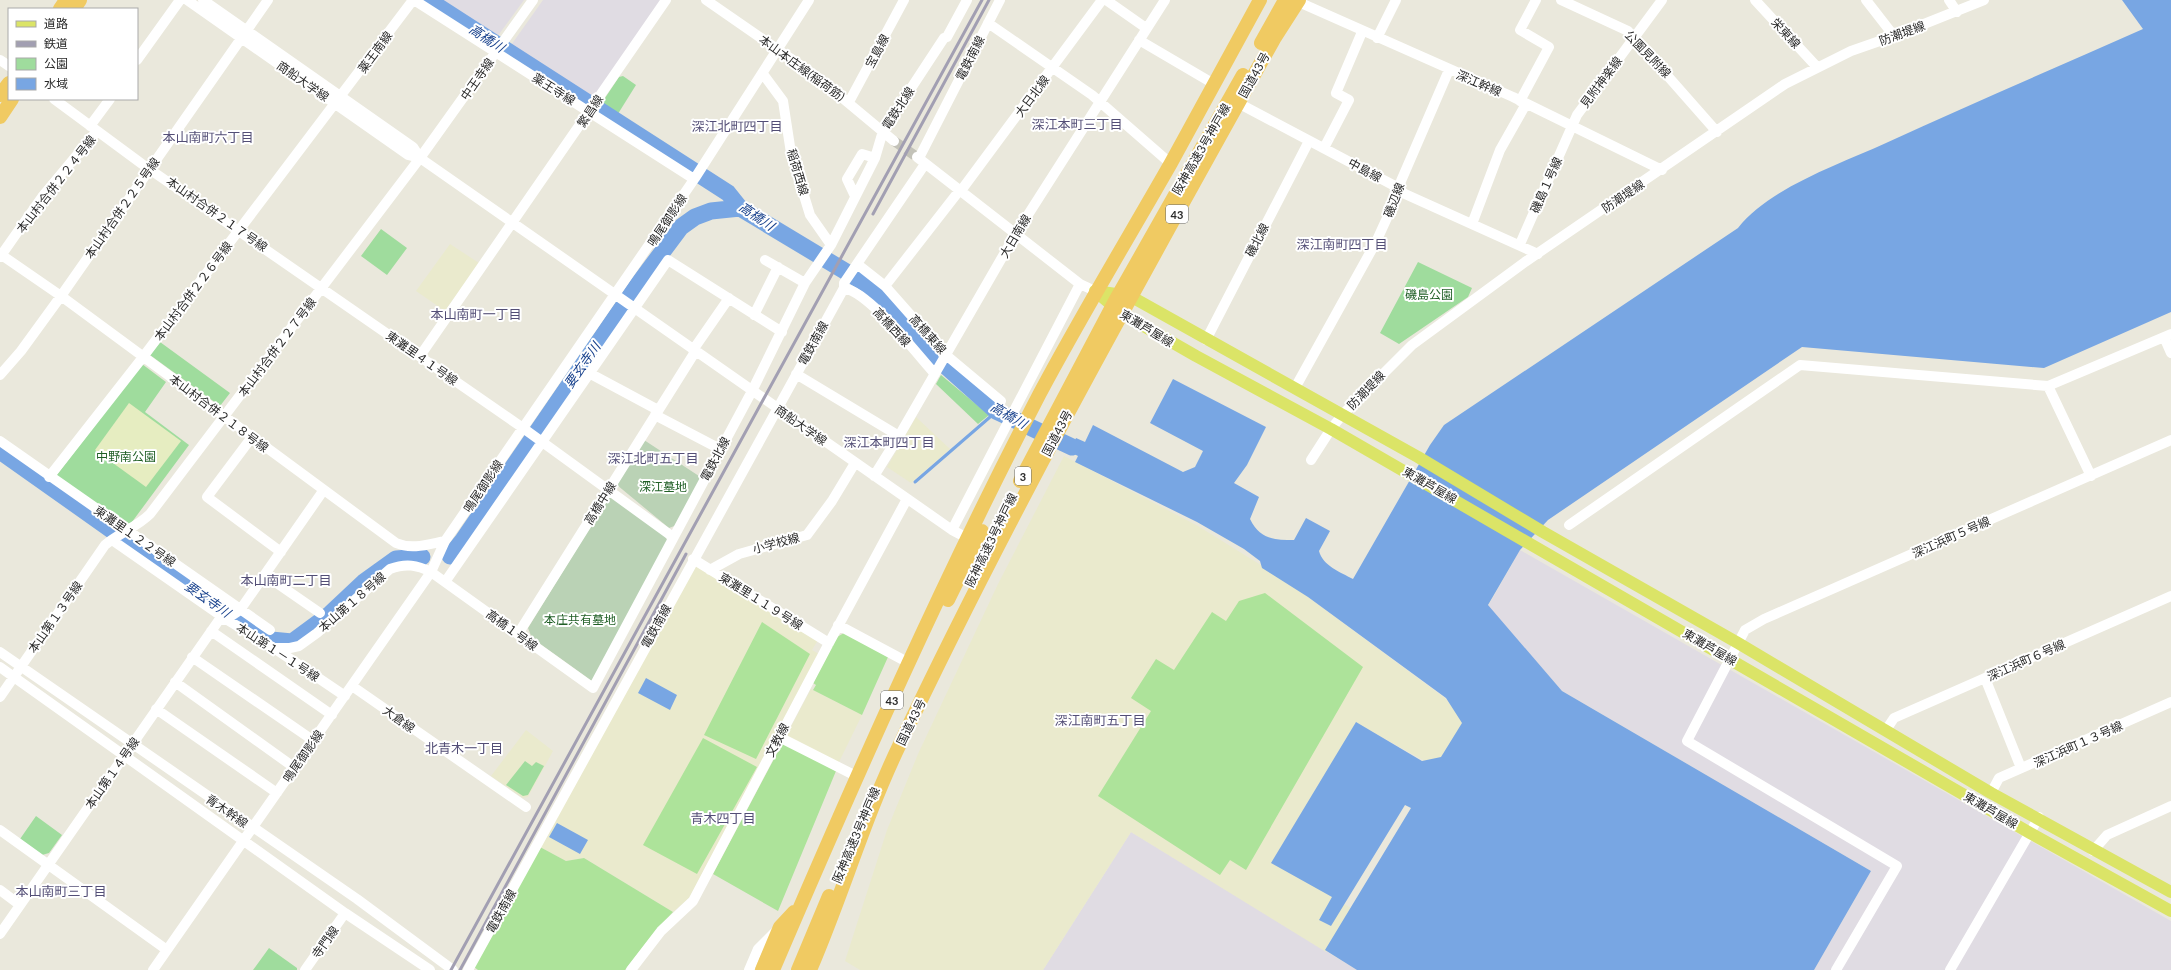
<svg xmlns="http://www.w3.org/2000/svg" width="2171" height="970" font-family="Lato,'Noto Sans JP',sans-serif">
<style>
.industrial{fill:#e0dce3}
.education{fill:#eaeacd}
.green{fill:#9fdc9d}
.sand{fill:#e6edc1}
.cemetery{fill:#bad2b5}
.pitch{fill:#ade39a}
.water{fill:#78a6e3}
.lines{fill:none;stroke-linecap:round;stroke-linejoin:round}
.stream{stroke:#78a6e3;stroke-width:3}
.river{stroke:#78a6e3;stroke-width:17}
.minor-tunnel{stroke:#c3c2b8;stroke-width:10;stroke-dasharray:10 5;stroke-linecap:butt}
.minor{stroke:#fff;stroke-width:10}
.major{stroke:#dbe467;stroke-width:12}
.highway{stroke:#f0ca62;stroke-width:14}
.rail{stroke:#a29fb2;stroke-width:3}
.labels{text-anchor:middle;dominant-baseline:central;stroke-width:4;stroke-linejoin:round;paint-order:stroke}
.shield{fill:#fff;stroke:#696969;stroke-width:1}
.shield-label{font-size:11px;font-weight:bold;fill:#292929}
.street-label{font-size:12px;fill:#292929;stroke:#fff}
.park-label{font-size:12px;fill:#205f26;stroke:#fff}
.water-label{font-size:13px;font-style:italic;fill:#19428d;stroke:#fff}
.neighbourhood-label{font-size:13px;fill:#534e76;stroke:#fff}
</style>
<rect width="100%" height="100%" fill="#eae8dc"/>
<path class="industrial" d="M434,0H524L497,37L494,39Z
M543,0H663L593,99L589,100L509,48Z
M1520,550L2171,921V970H1814L1871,871L1562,691L1488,606Z
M1131,832L1357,970H1043Z"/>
<path class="education" d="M450,244L479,263L445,311L416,291Z
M916,417L950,449L911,483L887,467Z
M1064,456L1198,526L1285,580L1446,699L1464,723L1443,757L1425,761L1358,724L1273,862L1351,908L1326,952L1131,832L1043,970H860L845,961L887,830L918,754L998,584Z
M695,564L818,640L812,650L819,654L689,898L673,912L584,858L566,861L540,847Z
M811,689L862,715L838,764L786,736Z
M526,730L553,751L528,797L523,798L491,776Z"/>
<path class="green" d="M623,76L636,85L616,117L601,107V104L619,77Z
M381,229L407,248L387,275L361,256Z
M1418,262L1472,288L1468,297L1399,344L1380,333Z
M160,342L230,393L220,406L150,355Z
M142,364L166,382L145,412L189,445L129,526L56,476Z
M941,375L989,415L978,424L936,384Z
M525,761L532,766L536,762L544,766L528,795L523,796L506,785Z
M36,816L62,835L49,853L42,855L20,839Z
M269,948L297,968V970H253Z"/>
<path class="sand" d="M129,403L181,441L146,487L95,450Z"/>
<path class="cemetery" d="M644,440L702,478L677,525L669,528L617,485Z
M612,496L665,536L668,542L592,681L532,638L528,628L607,500Z"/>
<path class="pitch" d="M1265,593L1363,667L1246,870L1230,860L1220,875L1098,796L1151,711L1131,698L1156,659L1174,670L1212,612L1226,621L1239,601Z
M762,622L810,654L756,759L704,735Z
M844,633L888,657L862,715L813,690L816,685L813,683L837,637Z
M703,738L757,767L697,874L643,845Z
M783,742L836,771L778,911L713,874Z
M540,847L566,861L584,858L673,912L657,929L625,970H478L474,967Z"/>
<path class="water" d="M2122,0H2171V312L2044,368L1802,347L1548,520L1520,550L1488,605L1562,691L1871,871L1814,970H1357L1325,950L1411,808L1405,805L1331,926L1319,920L1332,897L1271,863L1356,722L1422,761L1441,757L1462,723L1446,698L1308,597L1262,568L1260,561L1244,549L1197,522L1075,462L1078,456L1070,452L1076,438L1085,442L1093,425L1183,472L1195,467L1203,451L1150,423L1173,379L1266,427L1247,465L1234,483L1259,497L1250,519C1260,539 1273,540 1294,540L1306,518L1330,531L1319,551C1323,566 1340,572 1353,579L1430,445L1444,425L1738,228C1769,188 1840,164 1886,143C1971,104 2057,67 2143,29Z
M646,678L677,695L670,710L638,693Z
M557,823L588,840L580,854L549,837Z"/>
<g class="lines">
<path class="stream" d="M915,482L997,411"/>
<path class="river" d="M428,0L728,193L740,208L868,285L922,345L996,411L1072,447
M0,451L223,609L271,640L292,642L330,614L364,582L396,559L422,557
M450,556L463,540L639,283L681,227L695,217L711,211L740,208"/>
<path class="minor-tunnel" d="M894,141L917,157"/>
<path class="minor" d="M187,0L408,155L420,158
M203,0L413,147L420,158L952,530L994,552
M414,0L694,179
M706,0L816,76L894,141
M1106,0L1146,28
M1294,0L1513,97L1662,170
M1561,0L1628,31L1717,132
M1755,0L1817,67
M1866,0L1894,36
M1949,0L1957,12
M988,23L1092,95L1170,163
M1377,38L1396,0
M1139,40L1214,84
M0,60L9,66
M137,60L180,0
M763,74L783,101L791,153L810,215L831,245
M54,99L142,164L523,428L673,537
M1520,101L1549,47L1520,30L1536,0
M849,102L904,0
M1238,103L1393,185L1405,194L1538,254
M90,126L110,99
M1324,148L1349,100L1336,93L1362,32
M917,157L1080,284L1095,291
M919,158L1000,0
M960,192L1102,0
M855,196L847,179L862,154L875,158
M1472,224L1500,150L1526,104
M1520,244L1577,115L1662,0
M0,254L61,296L396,543C412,550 429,544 445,541
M0,257L42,197L97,131
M765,260L805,283
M857,264L885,286L946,355L1001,401
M885,286L959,191
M844,288C870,293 916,353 935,374
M754,315L778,267
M2164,337L2171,353
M1206,340L1309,141
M693,350L729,298
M420,356L666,0
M589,373L658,410
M796,374L899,436
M0,375L21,351L61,296L268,0
M2048,386L2091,476
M1295,388L1376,242L1397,196L1401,181L1449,70
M655,415L720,449
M252,437L207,497L281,552
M0,441L270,630
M1311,460L1331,429L1343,414L1412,345L1525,262L1785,84L1851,51L1894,36L1984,0
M874,476L899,436L1015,235L1165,0
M49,477L143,357L413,0
M1569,525L1800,365L2048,386L2171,334
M952,530L1080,284
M112,540L224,618L274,648L345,696
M693,559L829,643
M710,570L739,554L807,535L832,501L855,463
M265,575L320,613
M445,582L668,260L782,332
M838,625L909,663
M211,631L332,715
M518,634L695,352
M274,648H290L299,646L317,633L390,569C406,563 417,565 431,572L593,688L752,391L805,283L831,245L875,158L883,131L944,38L947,37L967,0
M0,652L357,899L453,970
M192,657L314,741
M0,667L345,913L430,970
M1985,678L2021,768
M175,682L295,768
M352,686L526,807
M0,697L105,545C119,533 137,527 150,514L420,158L533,0
M156,709L277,793
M1886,730L1894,718L2171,596
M779,737L858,777
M1991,793L1999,778L2171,702
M0,830L167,950
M2093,851L2107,835L2171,806
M0,890L20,905
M0,934L219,620L228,618L240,610L323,491
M153,970L431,572L445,541L695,178L809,0
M305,970L345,913
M468,970L844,288V283L925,164
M631,970L661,931L693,901L829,643L907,499
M749,970L758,949L776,931
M1836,970L1897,866L1687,741L1745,630L1764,619L2171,440
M1950,970L2039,817"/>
<path class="major" d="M1095,291L1121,313L1196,356L1331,429L2030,833L2171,911
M1095,291L1130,296L1418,457L1543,532L1738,643L1991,793L2171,892"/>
<path class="highway" d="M60,9L66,0
M74,9L80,0
M1261,43L1285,0
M0,95L9,83
M0,117L12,99
M1020,481L1115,301L1243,75
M948,600L982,531
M762,970L780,927L794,912
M773,970C856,776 942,582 1039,395C1081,316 1127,240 1171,163C1201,109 1230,54 1260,0
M798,970L829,896
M810,970C842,896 864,819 899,746C1013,505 1144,273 1274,39L1299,0"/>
<path class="rail" d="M873,214L989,0
M451,970L982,0
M460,970L686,554"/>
</g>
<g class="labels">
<g class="shield">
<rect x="1166" y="205" width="22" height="18" rx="3"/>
<rect x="1015" y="467" width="16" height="18" rx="3"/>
<rect x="881" y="691" width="22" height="18" rx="3"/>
</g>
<g class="shield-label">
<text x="1177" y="214">43</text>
<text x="1023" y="476">3</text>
<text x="892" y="700">43</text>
</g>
<g class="street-label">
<text transform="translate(1786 33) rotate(47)">栄東線</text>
<text transform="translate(1902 33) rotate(-20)">防潮堤線</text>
<text transform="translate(877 51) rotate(-62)">宝島線</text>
<text transform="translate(375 52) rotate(-53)">薬王南線</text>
<text transform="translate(1648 54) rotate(46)">公園見附線</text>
<text transform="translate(970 58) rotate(-63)">電鉄南線</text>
<text transform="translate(802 68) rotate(36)">本山本庄線(稲荷筋)</text>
<text transform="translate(1254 75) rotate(-61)">国道43号</text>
<text transform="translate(477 79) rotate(-55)">中王寺線</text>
<text transform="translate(303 81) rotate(35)">商船大学線</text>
<text transform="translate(1601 82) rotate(-53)">見附神楽線</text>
<text transform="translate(1479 83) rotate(23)">深江幹線</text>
<text transform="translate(554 89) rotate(32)">薬王寺線</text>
<text transform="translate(1032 96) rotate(-53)">大日北線</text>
<text transform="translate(898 108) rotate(-57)">電鉄北線</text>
<text transform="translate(590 111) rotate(-56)">繁昌線</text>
<text transform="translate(1201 149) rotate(-60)">阪神高速3号神戸線</text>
<text transform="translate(1365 170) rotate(28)">中島線</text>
<text transform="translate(798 172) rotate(74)">稲荷西線</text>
<text transform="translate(56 184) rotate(-52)">本山村合併２２４号線</text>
<text transform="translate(1546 185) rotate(-66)">磯島１号線</text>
<text transform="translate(1623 196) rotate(-34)">防潮堤線</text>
<text transform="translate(1394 200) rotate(-69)">磯辺線</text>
<text transform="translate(122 208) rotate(-55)">本山村合併２２５号線</text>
<text transform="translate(217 214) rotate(35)">本山村合併２１７号線</text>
<text transform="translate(667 220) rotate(-56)">鳴尾御影線</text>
<text transform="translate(1015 236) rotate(-59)">大日南線</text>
<text transform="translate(1257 240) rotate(-63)">磯北線</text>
<text transform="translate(193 291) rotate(-53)">本山村合併２２６号線</text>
<text transform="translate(892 327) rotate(47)">高橋西線</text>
<text transform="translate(1147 328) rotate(31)">東灘芦屋線</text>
<text transform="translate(928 334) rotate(48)">高橋東線</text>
<text transform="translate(813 343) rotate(-61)">電鉄南線</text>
<text transform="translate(277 347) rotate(-53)">本山村合併２２７号線</text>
<text transform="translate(422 358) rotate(35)">東灘里４１号線</text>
<text transform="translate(1366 390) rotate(-46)">防潮堤線</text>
<text transform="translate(219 413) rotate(37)">本山村合併２１８号線</text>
<text transform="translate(801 425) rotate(35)">商船大学線</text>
<text transform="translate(1057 433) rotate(-62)">国道43号</text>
<text transform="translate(715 459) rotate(-62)">電鉄北線</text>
<text transform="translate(1430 485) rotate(30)">東灘芦屋線</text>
<text transform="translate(483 486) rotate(-56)">鳴尾御影線</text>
<text transform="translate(600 503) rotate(-58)">高橋中線</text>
<text transform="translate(135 536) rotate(35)">東灘里１２２号線</text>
<text transform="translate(1951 537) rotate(-24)">深江浜町５号線</text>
<text transform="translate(991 540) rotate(-64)">阪神高速3号神戸線</text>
<text transform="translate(776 543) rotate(-15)">小学校線</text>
<text transform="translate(761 601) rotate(32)">東灘里１１９号線</text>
<text transform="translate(352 602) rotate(-41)">本山第１８号線</text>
<text transform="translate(55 617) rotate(-55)">本山第１３号線</text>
<text transform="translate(656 626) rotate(-61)">電鉄南線</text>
<text transform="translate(512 630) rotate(36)">高橋１号線</text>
<text transform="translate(1710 647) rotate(30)">東灘芦屋線</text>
<text transform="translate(278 652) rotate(33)">本山第１－１号線</text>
<text transform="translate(2026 660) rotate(-24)">深江浜町６号線</text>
<text transform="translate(399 719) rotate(35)">大倉線</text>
<text transform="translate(911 722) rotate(-64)">国道43号</text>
<text transform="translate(777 740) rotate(-62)">文教線</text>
<text transform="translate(2078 744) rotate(-24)">深江浜町１３号線</text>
<text transform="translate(303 756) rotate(-55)">鳴尾御影線</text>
<text transform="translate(112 773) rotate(-55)">本山第１４号線</text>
<text transform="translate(1991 810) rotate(30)">東灘芦屋線</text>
<text transform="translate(227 811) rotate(35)">青木幹線</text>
<text transform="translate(856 835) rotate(-67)">阪神高速3号神戸線</text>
<text transform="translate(501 911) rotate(-61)">電鉄南線</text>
<text transform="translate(325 942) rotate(-55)">寺門線</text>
</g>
<g class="park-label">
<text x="1429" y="294">磯島公園</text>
<text x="126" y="456">中野南公園</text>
<text x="663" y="486">深江墓地</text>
<text x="580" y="619">本庄共有墓地</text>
</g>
<g class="water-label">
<text transform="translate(487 38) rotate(33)">高橋川</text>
<text transform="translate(757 216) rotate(34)">高橋川</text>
<text transform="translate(582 365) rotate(-55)">要玄寺川</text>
<text transform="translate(1009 415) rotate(30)">高橋川</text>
<text transform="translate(208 599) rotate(35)">要玄寺川</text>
</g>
<g class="neighbourhood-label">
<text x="1077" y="124">深江本町三丁目</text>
<text x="737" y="126">深江北町四丁目</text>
<text x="208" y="137">本山南町六丁目</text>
<text x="1342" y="244">深江南町四丁目</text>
<text x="476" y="314">本山南町一丁目</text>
<text x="889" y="442">深江本町四丁目</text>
<text x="653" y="458">深江北町五丁目</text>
<text x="286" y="580">本山南町二丁目</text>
<text x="1100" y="720">深江南町五丁目</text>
<text x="464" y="748">北青木一丁目</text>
<text x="723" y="818">青木四丁目</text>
<text x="61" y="891">本山南町三丁目</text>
</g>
</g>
<rect x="8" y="8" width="130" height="92" fill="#ffffff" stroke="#a9a9a9"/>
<rect x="16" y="21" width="20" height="6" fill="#dbe467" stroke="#a9a9a9"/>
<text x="44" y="28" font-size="12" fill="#292929">道路</text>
<rect x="16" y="41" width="20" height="6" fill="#a29fb2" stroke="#a9a9a9"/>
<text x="44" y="48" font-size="12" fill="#292929">鉄道</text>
<rect x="16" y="58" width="20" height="12" fill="#9fdc9d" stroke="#a9a9a9"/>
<text x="44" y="68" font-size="12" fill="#292929">公園</text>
<rect x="16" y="78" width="20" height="12" fill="#78a6e3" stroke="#a9a9a9"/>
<text x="44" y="88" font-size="12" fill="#292929">水域</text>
</svg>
